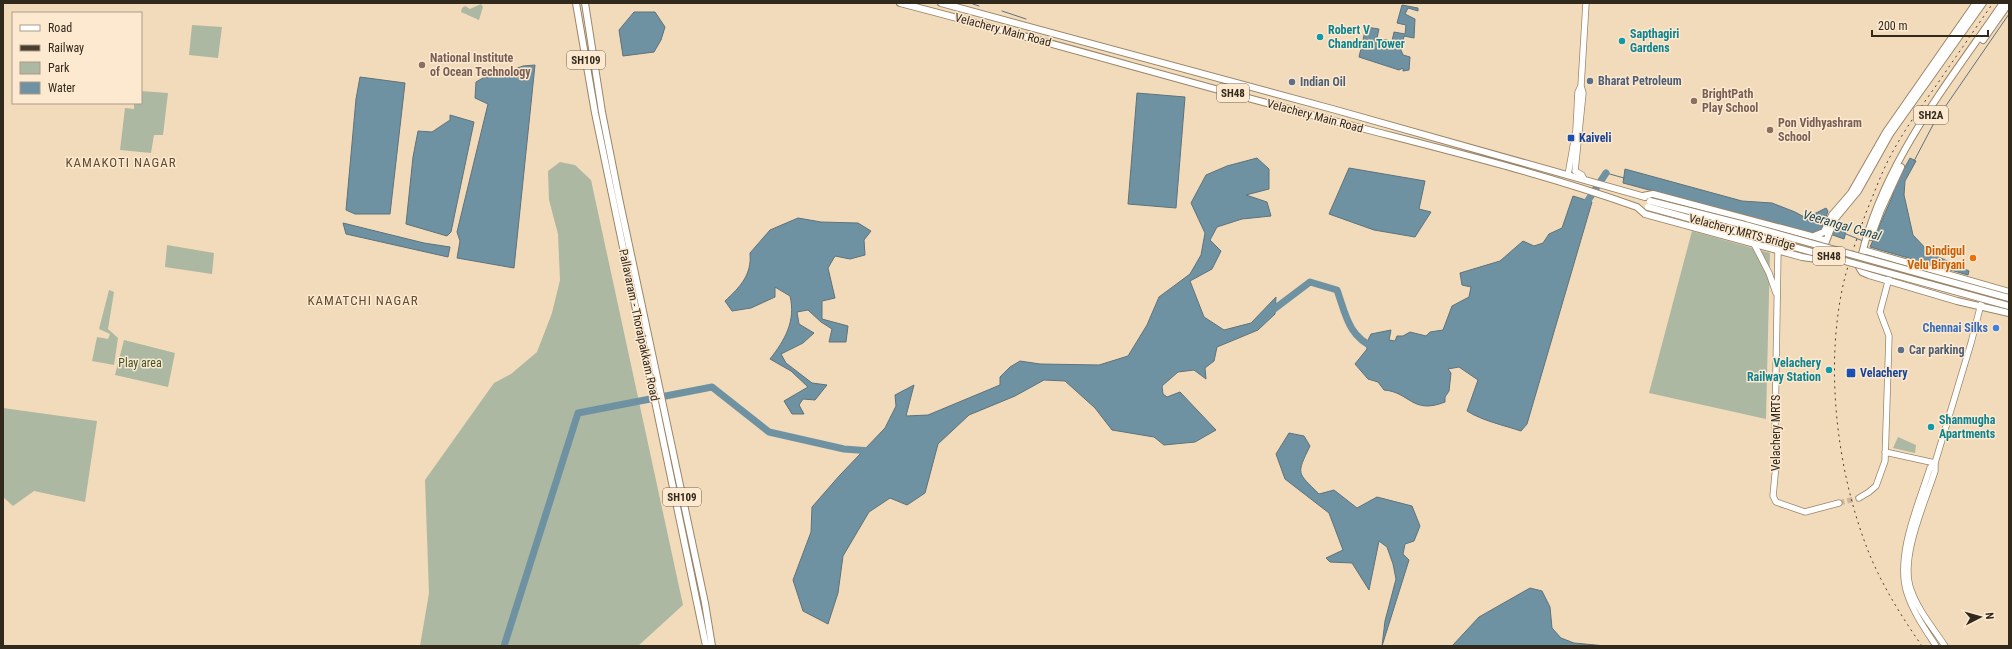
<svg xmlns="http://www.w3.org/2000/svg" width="2012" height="649" font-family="'Roboto Condensed',sans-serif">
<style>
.green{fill:#acb8a2}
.water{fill:#6f92a3;stroke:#5d727b}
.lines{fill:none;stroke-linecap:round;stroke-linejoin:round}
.stream{stroke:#5d727b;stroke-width:1}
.river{stroke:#6f92a3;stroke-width:7}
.secondary-tunnel{stroke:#ccb79b;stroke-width:5.5;stroke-dasharray:5.5 3;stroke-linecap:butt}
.secondary-casing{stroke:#9a8568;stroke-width:7}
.primary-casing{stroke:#9a8568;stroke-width:8}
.secondary{stroke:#fff;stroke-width:5.5}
.primary{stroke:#fff;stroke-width:6}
.rail{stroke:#493f30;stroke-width:1;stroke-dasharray:2 4;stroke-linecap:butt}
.primary-bridge-casing{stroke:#9a8568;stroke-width:8;stroke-linecap:butt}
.primary-bridge{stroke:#fff;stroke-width:6}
.culture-dot{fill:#0f9aa8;stroke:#fce9d0;stroke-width:1.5}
.education-dot{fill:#8d6e63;stroke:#fce9d0;stroke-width:1.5}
.service-dot{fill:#5c6f8a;stroke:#fce9d0;stroke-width:1.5}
.transit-dot{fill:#1a4fb4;stroke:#fce9d0;stroke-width:1.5}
.food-dot{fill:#e8710a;stroke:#fce9d0;stroke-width:1.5}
.shop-dot{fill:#3f7fe0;stroke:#fce9d0;stroke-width:1.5}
.labels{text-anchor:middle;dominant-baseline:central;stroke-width:3;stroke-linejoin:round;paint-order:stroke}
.shield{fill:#fce9d0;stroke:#6f6353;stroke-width:1}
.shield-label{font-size:11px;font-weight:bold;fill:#32291d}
.street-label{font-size:12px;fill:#32291d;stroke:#fce9d0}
.culture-label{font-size:12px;font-weight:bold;fill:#0d838f;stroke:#fce9d0;text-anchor:start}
.education-label{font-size:12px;font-weight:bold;fill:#785e54;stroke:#fce9d0;text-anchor:start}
.service-label{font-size:12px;font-weight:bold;fill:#4e5e75;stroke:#fce9d0;text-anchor:start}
.transit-label{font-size:12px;font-weight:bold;fill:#164399;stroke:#fce9d0;text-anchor:start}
.food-label{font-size:12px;font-weight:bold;fill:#c56008;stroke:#fce9d0;text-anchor:end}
.shop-label{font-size:12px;font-weight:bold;fill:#366cbe;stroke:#fce9d0;text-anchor:end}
.park-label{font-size:12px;fill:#3d5324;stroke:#fce9d0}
.neighbourhood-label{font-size:13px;letter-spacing:1px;fill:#604d31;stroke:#fce9d0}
.water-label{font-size:13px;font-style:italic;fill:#144558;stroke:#fce9d0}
</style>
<rect width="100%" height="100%" fill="#f2dbbb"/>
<path class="green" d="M481,4L483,7L479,20L461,12L462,8L465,6L470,9Z
M192,25L222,27L218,58L189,55Z
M141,91L168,93L163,135H154L151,153L120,150L125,108L134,109V103H141Z
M560,162L575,165L591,180L683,605L638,646H420L429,593L425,480L494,383L511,374L537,352L552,313L560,280L558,234L549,200L548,171Z
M1692,231L1770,253L1766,419L1649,393Z
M167,245L214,253L212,274L165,267Z
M109,290L114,292L108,329L118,338L114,365L92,361L97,337L108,339L110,334L99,329Z
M124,340L175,353L168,387L115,375Z
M3,408L97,421L85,502L34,491L13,506L3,497Z
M1898,437L1916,445L1915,453L1893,448Z"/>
<path class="water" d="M1402,5L1418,8V11L1408,8L1405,14L1415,19L1414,38L1404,36L1401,50L1403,55L1410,57L1409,70L1403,71V68L1399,70L1359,57L1366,27L1379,29L1377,38L1392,41L1394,32L1405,34L1406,25L1397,23Z
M634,12H655L665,27L661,40L654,52L623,56L619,30Z
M535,65L514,268L457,258L460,241L457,232L488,104L475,98L476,82L490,74H501L523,66Z
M360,77L405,83L390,214H355L346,210L356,99Z
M1137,93L1185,97L1176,208L1128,204Z
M450,115L474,122L451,232L447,236L406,224L413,157L418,131L432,132L450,120Z
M1257,158L1269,169V189L1246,195L1267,202L1271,216L1242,219L1217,227L1210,240L1221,251L1212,269L1190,281L1204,317L1224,330L1251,323L1276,297L1275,314L1258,330L1217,347L1214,361L1205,368L1206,379L1194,370L1178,372L1162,386L1163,394L1167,397L1180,392L1216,430L1195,442L1164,445L1154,437L1112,430L1095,408L1065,381L1044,380L1015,396L969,415L938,444L925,493L907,505L890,498L869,512L843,556L838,593L828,624L803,611L793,580L811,532L812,507L840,475L885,428L896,406L895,395L914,385L906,416L928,415L1000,385V377L1010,367L1020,361L1040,364L1099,365L1128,356L1147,325L1159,297L1190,274L1201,255L1205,233L1191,203L1206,175L1227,166Z
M1910,158L1916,161L1905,181L1904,195L1913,235L1930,253L1969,271L1968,275L1870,247L1893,195L1894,187Z
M1349,168L1425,181L1419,209L1431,212L1415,237L1374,230L1329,214Z
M1625,169L1742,201L1772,203L1795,212L1806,218L1826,208L1828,211L1821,231L1812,233L1623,183Z
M1573,196L1592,202L1527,424L1521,431C1503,425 1483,421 1467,411L1478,380L1459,367L1448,369L1451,373L1449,391L1445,397V402C1412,415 1410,392 1384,390L1378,382L1368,379L1355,364L1367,349L1366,344L1371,334L1391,330L1389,340L1395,341L1397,336H1403L1410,332L1426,336L1430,332L1443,330L1452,306L1469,297L1471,287L1462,285L1460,273L1500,261L1523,241L1534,246L1543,243L1549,234L1562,228Z
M798,218L821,222L858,223L871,231L864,240L865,255L850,259L835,256L828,268L835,298L822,301V319L848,326L846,342H829L832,329L821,322L808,310L797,312L799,324L814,333L803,343L781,354L786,363L812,383L827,385L815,400L803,399L799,405L804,414H792L784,401L808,387L791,371L770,359C785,340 796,321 790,296L775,287V297L751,308L732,311L725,301C740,287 752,275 750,253L770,230Z
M343,223L424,243L450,247L448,257L346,234Z
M1833,224L1847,228L1844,239L1830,234Z
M1289,433L1304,436L1310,446C1296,475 1297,472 1319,494L1334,490L1357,508L1377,497L1412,506L1420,526L1414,541L1405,544L1403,554L1409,560L1382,646L1385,621L1396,579L1393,564L1387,547L1379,541L1369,590L1352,563L1330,562L1326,558L1343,550L1329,513L1285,479L1276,454Z
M1530,588L1542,591L1550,607L1552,628L1561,638L1574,643L1606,646H1452L1479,617Z"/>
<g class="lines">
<path class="stream" d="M970,3L979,6
M1002,11L1026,19
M1914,161L1934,123L2009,14
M1606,173L1624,178
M1846,234L1863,241"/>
<path class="river" d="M1583,208L1606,173
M1269,313L1310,282L1337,290C1346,315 1348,336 1375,348
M504,646L578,413L712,387L769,432L844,449L871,451"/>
<path class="secondary-tunnel" d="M1839,503L1859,498"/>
<g class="secondary-casing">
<path id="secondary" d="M1581,86L1583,93L1575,171L1582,175L1584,179
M1568,175L1576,130L1578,92L1581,86L1586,3
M1754,244L1769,273L1776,293
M1778,250L1775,430L1777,454L1773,496L1776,502L1805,512L1839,503
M1885,452L1935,463
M1935,463L1930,468C1919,503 1895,556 1907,593C1913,612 1925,629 1936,646
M1859,498L1869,492L1876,486L1885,461L1889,336L1880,312L1889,278
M1945,646C1933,628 1918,610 1911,590C1899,558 1925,503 1935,471V463L1971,343L1981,304"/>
</g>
<g class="primary-casing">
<path id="primary" d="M576,3L595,113L706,646
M585,3L602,112L619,198L705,603L712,646
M900,3C1035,38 1169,77 1304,113C1415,143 1528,168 1637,207L1645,214L1802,257L1817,259L1825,244L1824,240L1811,236L1653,194L1643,196
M941,3L1336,110L1645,197
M2003,3C1947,85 1879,167 1859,267L1862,272L1869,275L1957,301L2009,313
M1983,40L2009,3
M1814,236L1824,232L1832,215L1851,193L1886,132L1976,3
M1871,237L1881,210L1901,167
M1825,244L1834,220L1858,191L1890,134L1983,3
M1863,250L2009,292"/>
</g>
<use href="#secondary" class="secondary"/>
<use href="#primary" class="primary"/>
<path class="rail" d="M1922,646C1901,616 1880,582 1867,548C1836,468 1824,361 1845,277C1851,255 1859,232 1867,210C1875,192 1881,173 1891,155C1903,132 1918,111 1933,90C1953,61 1973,32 1993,3"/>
<g class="primary-bridge-casing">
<path id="primary-bridge" d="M1650,201L1745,225L2009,298
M1648,207L2009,306"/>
</g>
<use href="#primary-bridge" class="primary-bridge"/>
</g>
<g class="culture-dot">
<circle cx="1320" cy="37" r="4"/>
<circle cx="1622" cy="41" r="4"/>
<circle cx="1829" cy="370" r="4"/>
<circle cx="1931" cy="427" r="4"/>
</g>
<g class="education-dot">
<circle cx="422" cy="65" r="4"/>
<circle cx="1694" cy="101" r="4"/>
<circle cx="1770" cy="130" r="4"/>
</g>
<g class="service-dot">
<circle cx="1590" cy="81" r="4"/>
<circle cx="1292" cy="82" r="4"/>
<circle cx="1901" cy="350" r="4"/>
</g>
<g class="transit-dot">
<rect x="1567" y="134" width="8" height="8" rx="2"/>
<rect x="1846" y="368" width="10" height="10" rx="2"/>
</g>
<circle class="food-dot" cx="1973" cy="258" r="4"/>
<circle class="shop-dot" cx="1996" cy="328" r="4"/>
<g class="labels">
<g class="shield">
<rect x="567" y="51" width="38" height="18" rx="3"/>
<rect x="1217" y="84" width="32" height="18" rx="3"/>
<rect x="1914" y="106" width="34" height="18" rx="3"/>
<rect x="1813" y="247" width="32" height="18" rx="3"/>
<rect x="663" y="488" width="38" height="18" rx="3"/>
</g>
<g class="shield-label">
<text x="586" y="60">SH109</text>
<text x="1233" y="93">SH48</text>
<text x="1931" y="115">SH2A</text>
<text x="1829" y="256">SH48</text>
<text x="682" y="497">SH109</text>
</g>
<g class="street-label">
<text transform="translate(1003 30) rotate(15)">Velachery Main Road</text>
<text transform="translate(1315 116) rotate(15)">Velachery Main Road</text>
<text transform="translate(1742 232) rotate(15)">Velachery MRTS Bridge</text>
<text transform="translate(639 325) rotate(78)">Pallavaram - Thoraipakkam Road</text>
<text transform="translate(1776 433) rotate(-90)">Velachery MRTS</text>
</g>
<g class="culture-label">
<text x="1328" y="30">Robert V<tspan x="1328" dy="14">Chandran Tower</tspan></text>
<text x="1630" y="34">Sapthagiri<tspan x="1630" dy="14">Gardens</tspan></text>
<text x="1821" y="363" text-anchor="end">Velachery<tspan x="1821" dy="14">Railway Station</tspan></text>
<text x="1939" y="420">Shanmugha<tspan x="1939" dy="14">Apartments</tspan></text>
</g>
<g class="education-label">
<text x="430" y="58">National Institute<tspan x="430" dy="14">of Ocean Technology</tspan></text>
<text x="1702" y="94">BrightPath<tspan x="1702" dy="14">Play School</tspan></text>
<text x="1778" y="123">Pon Vidhyashram<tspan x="1778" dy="14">School</tspan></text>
</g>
<g class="service-label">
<text x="1598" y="81">Bharat Petroleum</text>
<text x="1300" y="82">Indian Oil</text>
<text x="1909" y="350">Car parking</text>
</g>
<g class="transit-label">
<text x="1579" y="138">Kaiveli</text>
<text x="1860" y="373">Velachery</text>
</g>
<g class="food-label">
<text x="1965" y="251">Dindigul<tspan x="1965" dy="14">Velu Biryani</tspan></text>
</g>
<g class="shop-label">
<text x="1988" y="328">Chennai Silks</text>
</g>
<g class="park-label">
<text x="140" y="363">Play area</text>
</g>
<g class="neighbourhood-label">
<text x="121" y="162">KAMAKOTI NAGAR</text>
<text x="363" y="300">KAMATCHI NAGAR</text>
</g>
<g class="water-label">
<text transform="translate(1842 225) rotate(16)">Veerangal Canal</text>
</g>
</g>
<rect width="2012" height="649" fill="none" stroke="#32291d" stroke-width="8"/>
<rect x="12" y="12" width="130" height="92" fill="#fce9d0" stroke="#ab9c88"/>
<rect x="20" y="25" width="20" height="6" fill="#ffffff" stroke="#ab9c88"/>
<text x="48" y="32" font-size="12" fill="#32291d">Road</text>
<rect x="20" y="45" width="20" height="6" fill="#493f30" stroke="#ab9c88"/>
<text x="48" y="52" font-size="12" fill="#32291d">Railway</text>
<rect x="20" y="62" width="20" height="12" fill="#acb8a2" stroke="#ab9c88"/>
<text x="48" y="72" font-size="12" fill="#32291d">Park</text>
<rect x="20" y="82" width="20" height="12" fill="#6f92a3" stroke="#ab9c88"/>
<text x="48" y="92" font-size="12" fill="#32291d">Water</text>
<g transform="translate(1980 617) rotate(84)" stroke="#fce9d0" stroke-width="3" paint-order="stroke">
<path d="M0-3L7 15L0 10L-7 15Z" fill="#32291d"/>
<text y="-6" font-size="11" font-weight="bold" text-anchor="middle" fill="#32291d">N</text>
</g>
<path d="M1872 30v6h116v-6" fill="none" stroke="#32291d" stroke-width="2"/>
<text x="1878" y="30" font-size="12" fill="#32291d" stroke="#fce9d0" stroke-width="3" paint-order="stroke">200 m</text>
</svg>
